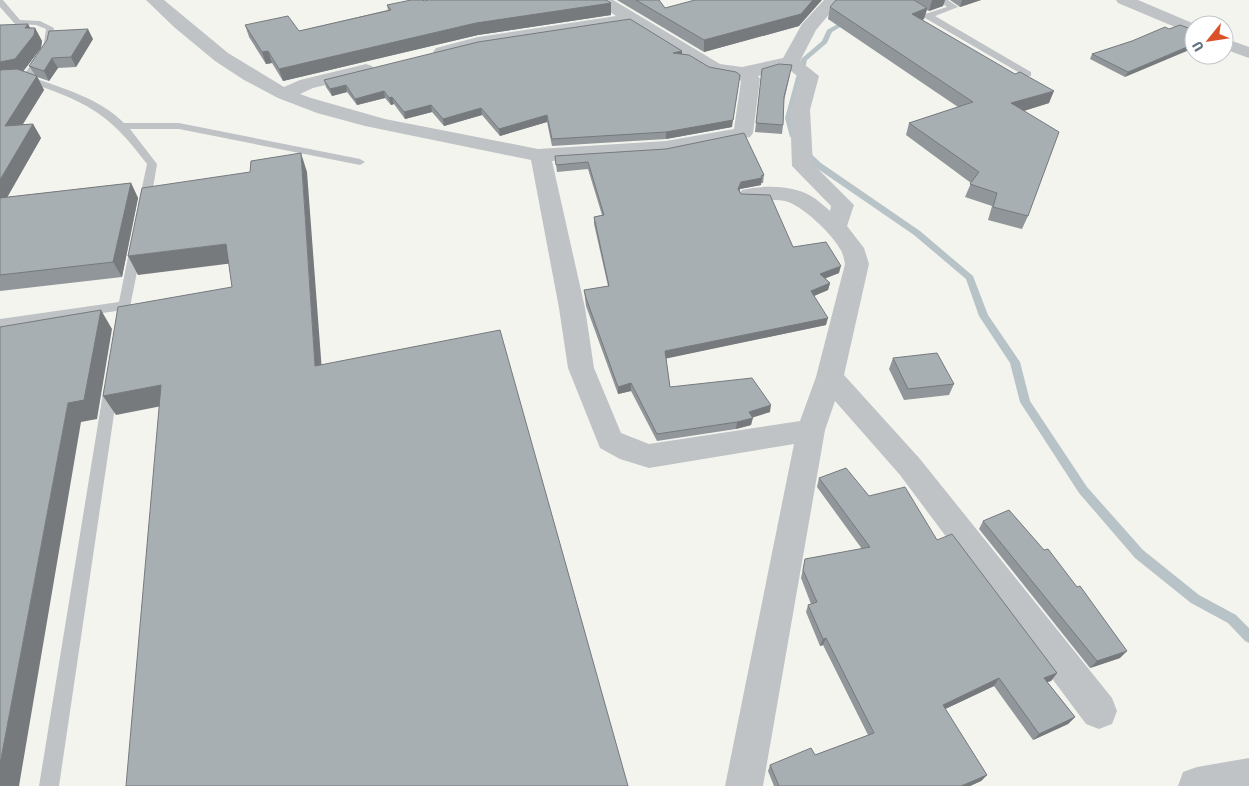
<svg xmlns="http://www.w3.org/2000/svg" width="1249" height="786" font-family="'Asap Condensed',sans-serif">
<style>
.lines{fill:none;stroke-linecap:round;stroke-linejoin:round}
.stream{fill:#b7c3c7;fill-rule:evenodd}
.service{fill:#bfc3c6;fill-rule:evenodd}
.minor{fill:#bfc3c6;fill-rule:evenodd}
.wall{fill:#90969a}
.shaded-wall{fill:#767a7d}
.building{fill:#a8afb3;stroke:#767a7d}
</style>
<rect width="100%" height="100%" fill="#f4f4ef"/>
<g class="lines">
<path class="stream" d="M862,0H868L847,23L832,32L827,43L807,60L793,118L797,135L793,137H790L785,118L801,59L822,41L827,30L843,21Z
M800,149H806L821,163L920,231L973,276L988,315L1020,362L1030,401L1087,487L1143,550L1199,595L1236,615L1249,628V643L1245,641L1228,623L1191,603L1135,558L1079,493L1020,402L1010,363L979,316L966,279L914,235L815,167L800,153Z"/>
<path class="service" d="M0,0H3L20,20L40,21L54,28L51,49L32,77C64,89 99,98 124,123H179L360,159L365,162L360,165L179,129H130L157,164L150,206L148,208H140L138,206L147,164C107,110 85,102 23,80L21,78L43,49L46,29L36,25L15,24L0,7Z
M938,0H948L958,7L935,16L1031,72V76H1025L925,18V14L947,7Z
M136,243L142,247L126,327H116L115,324L117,311L0,327V319L119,302L130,247Z
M111,382L118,387L59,786H39L104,387Z"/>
<path class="minor" d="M146,0H164L228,53L284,87L300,80L366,64L372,66L375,70L372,74L313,88L300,94L311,98L385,119L538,149L666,141L734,129L741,81L736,77L709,72L630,24L480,47L442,57L436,56L433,52L436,48L478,37L616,16L593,0H613L720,64L742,67L783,58L802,24L824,0H841L816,30L800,61L819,76L810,110L813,164L854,205L847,226L864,248L869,264L844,375L920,459L1112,698L1117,711L1112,724L1099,729L1086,724L900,475L835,401L825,430L763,786H725L794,444L649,468L620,459L600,448L568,368L559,308L531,160L365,126L317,113L278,98L244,80L215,61L174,27ZM787,68L800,78L790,110L792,166L831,206L830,211C824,206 818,200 811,196C793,185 763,185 742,190L739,195L742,200C756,203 771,198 785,201C802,205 832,234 840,249C843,253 844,259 845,264L816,377L800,421L649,444L621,433L594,368L585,308L552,161L666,154L750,137L753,133L760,79L758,76Z
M1116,0H1138L1197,25H1194V35L1118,3Z
M1224,38L1249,47V58L1224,49Z
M1249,758V786H1178L1183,772L1197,767Z"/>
</g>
<path class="wall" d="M617,0H659L665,8L799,26L704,52Z
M836,0H945L943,6L929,11L927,10L924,19L922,20L1049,103L1024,111L1028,216L1022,229L988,220L992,206L965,197L971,183L906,135L909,123L958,107L828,19L830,7Z
M950,0H981L960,7Z
M424,1L611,3V15L478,35L283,81L272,63L266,64L249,37L245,25L299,31L388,10L387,5Z
M0,25L35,28L42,41L41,48L23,71L35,75L29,66L93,39L76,67L58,68L49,81L37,77L44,90L23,124H33L41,138L7,197L131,183L138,198L122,277L0,291Z
M1169,29L1125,77L1090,59L1092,54Z
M682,51V54L732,127L666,139L552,146L547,122L500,136L482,115L444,126L432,112L405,119L394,104L391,105L385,98L357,105L347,92L332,96L326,87L324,80Z
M762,69L790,74L784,101L783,125L782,134L755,132Z
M555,156L764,175L763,183H761V185L740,189V191L741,194L793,247L839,273L825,278L830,283L828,290L814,296L826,325L666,358L670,387L770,412L752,417L751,425L736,429L657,441L631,391L618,394L586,306L584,290L608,286L594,224V217L602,215L588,169L557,172Z
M893,358L954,384L949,395L904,400L889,369Z
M819,478L869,496L937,540L1057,673L1051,681L1047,682L1075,717L1068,724L1033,740L994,686L945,709L987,775L981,781L970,786H774L768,771L770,765L815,755L868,735L823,645L820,646L806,612L808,605L811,604L801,578L805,559L862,549L817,487Z
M983,521L1120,658L1090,668L979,529Z"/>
<path class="shaded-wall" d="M813,0H822L799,26L704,52V40Z
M932,0H945L943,6L929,11Z
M962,0H981L960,7Z
M611,3V15L478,35L283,81L279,69L476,23Z
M927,8L924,19L909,26L912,14Z
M28,24L34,35L35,28L42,41L41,48L22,73L0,77V62Z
M88,29L93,39L76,67L71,57Z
M1194,44V48L1125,77L1128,72Z
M268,51L272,63L266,64L262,52Z
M682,51V58L673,53Z
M52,58L58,68L49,81L44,71Z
M740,75L732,127L666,139V132Z
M37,76L44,90L13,140L5,126Z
M346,85L347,92L332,96L330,89Z
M384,91L385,98L357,105L355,99Z
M1054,91L1049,103L1007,116L1011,103Z
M392,97L394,104L391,105L389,98Z
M431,105L432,112L405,119L404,112Z
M481,108L482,115L444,126L443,119Z
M547,115V122L500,136L499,129Z
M33,124L41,138L0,210V180Z
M301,153L307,172L323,385L315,366Z
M762,178L761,185L740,189L737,196L738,189L741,182Z
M131,183L138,198L122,277L113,262Z
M226,244L234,263L138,275L128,256Z
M841,266L839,273L819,281L820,274Z
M830,283L828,290L809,298L811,291Z
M101,310L112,329L97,419L81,422L19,786H0V764L68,403Z
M828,318L826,325L664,359L665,351Z
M631,383V391L618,394V387Z
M161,385L172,404L116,415L103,396Z
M771,405L770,412L748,419L749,412Z
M753,418L751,425L736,429L737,422Z
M826,638L823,645L820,646L823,639Z
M1127,651L1120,658L1090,668L1097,661Z
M1057,673L1051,681L1038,685L1044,678Z
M999,678L994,686L939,712L943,705Z
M1075,717L1068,724L1033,740L1039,734Z
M987,775L981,781L970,786H961Z"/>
<path class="building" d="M411,0H423L424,1L428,0H606L611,3L476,23L279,69L268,51L262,52L245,25L288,16L299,31L391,10L387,5Z
M636,0H659L665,8L695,0H813L801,14L704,40Z
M836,0H914L927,8L912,14L1015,74L1020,72L1054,91L1011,103L1059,132L1028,216L993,207L997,193L970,184L979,172L909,123L973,102L830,7Z
M1203,18L1205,25H1198V22Z
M630,19L682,51L673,53L689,55L709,67L736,72L740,75L733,120L666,132L552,139L547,115L499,129L481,108L443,119L431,105L404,112L392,97L389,98L384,91L355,99L346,85L330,89L324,80L478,42Z
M28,24L25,28H35L34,35L15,59L0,62V25Z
M1180,25L1194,30V44L1128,72L1092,54L1132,41L1165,27L1169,29Z
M88,29L71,57L52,58L44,71L29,66L47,40L49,31Z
M779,64L792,65L784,97L783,125L756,123L762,69Z
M17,69L37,76L5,126L33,124L0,180V70Z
M744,133L764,175L761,176L762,178L741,182L738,189L741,194L770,195L793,247L826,242L841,266L820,274L830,283L811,291L828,318L665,351L670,387L752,378L771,405L749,412L753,418L737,422L657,434L631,383L618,387L586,298L584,290L609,286L594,217L604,215L588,162L556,165L555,156L666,149Z
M301,153L315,366L500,330L628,786H126L161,385L103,396L118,307L232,287L226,244L128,256L142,188L250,172L251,161Z
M131,183L113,262L0,275V198Z
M101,310L84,400L68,403L0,764V327Z
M937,353L954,384L908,389L893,358Z
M846,468L869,496L905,487L937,540L952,534L1057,673L1044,678L1075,717L1039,734L999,678L943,705L987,775L961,786H779L770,765L811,748L815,755L874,733L826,638L823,639L808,605L817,602L803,570L805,559L870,547L819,478Z
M1009,510L1044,550L1048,549L1077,587L1080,586L1127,651L1097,661L983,521Z"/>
<g transform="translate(1209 40) rotate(240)"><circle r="24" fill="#ffffff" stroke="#c1c7cc"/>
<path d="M0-4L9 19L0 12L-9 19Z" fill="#db5128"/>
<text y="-8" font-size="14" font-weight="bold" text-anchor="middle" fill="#64737f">U</text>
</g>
</svg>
